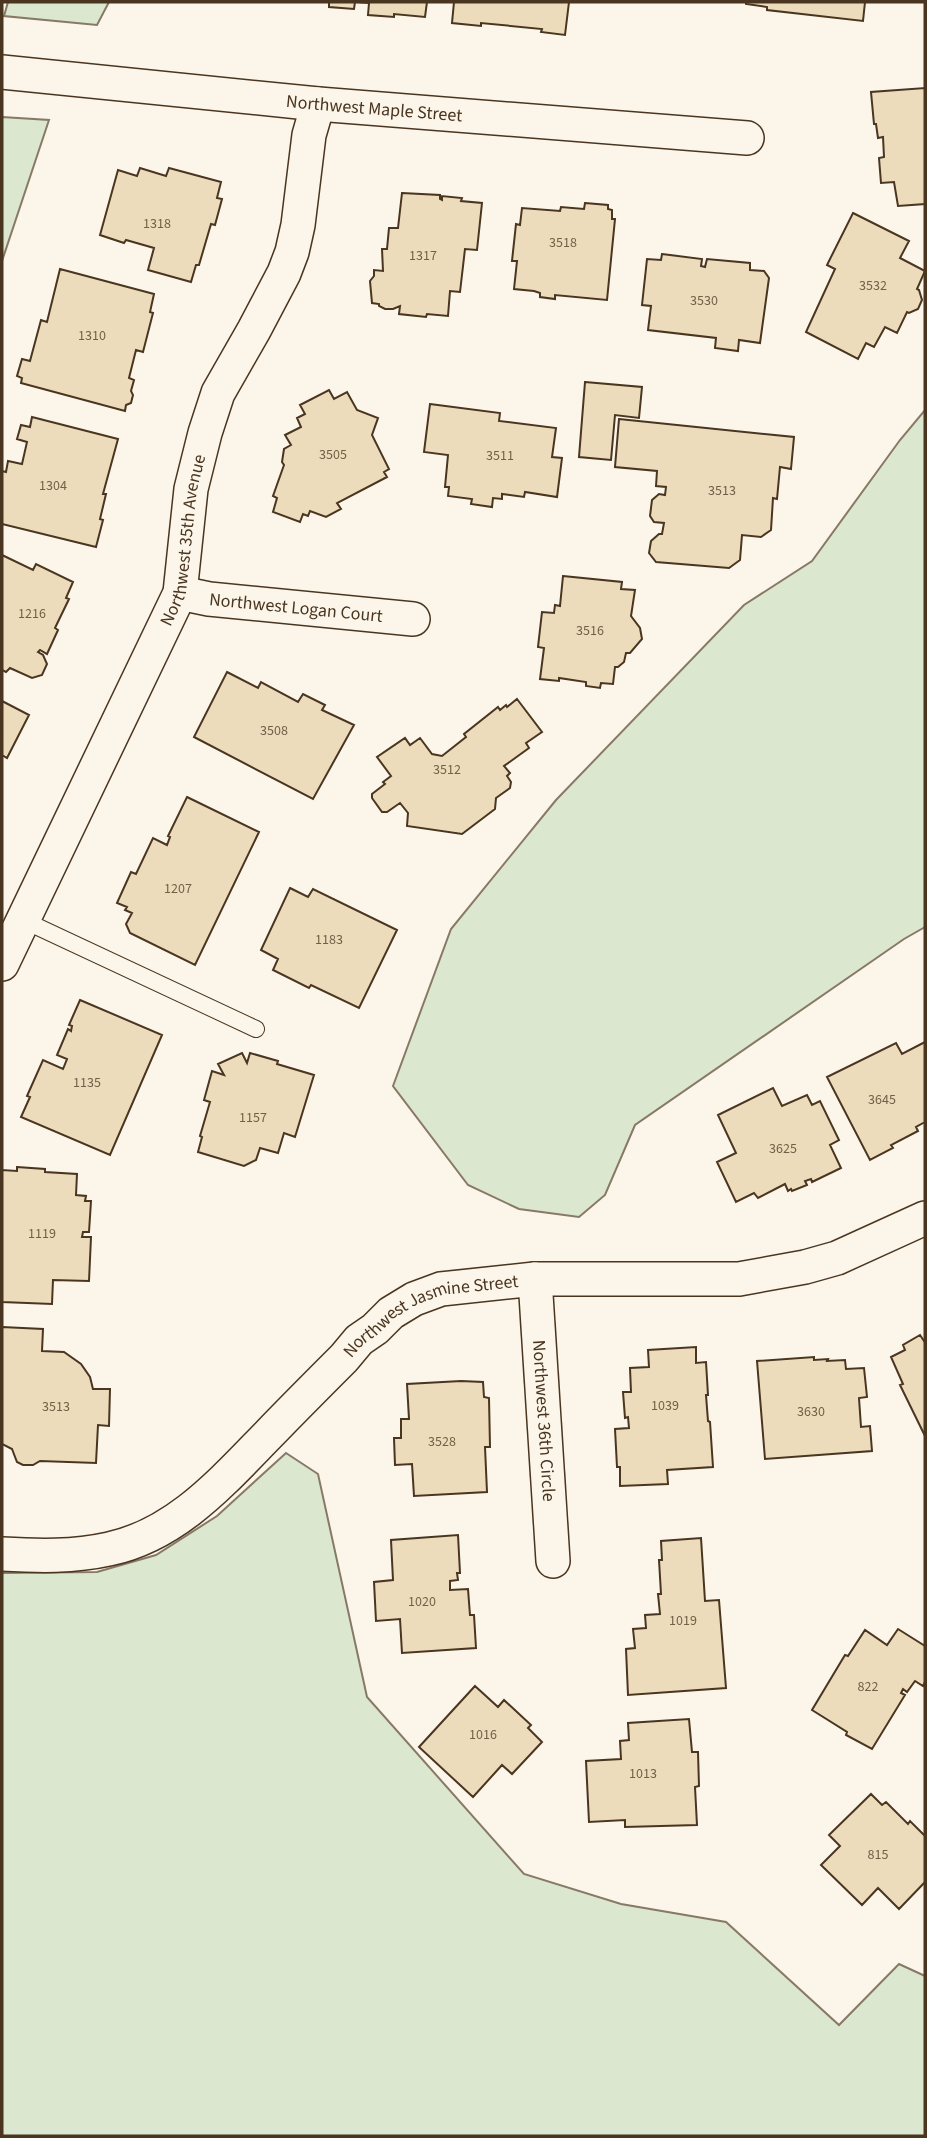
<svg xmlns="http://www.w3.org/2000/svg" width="927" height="2138" font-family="'Source Sans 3',sans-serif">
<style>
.green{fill:#dce7d0;stroke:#887966;stroke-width:2}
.building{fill:#ecdcbc;stroke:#4a3520;stroke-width:2}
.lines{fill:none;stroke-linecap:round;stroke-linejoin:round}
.service-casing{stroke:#4a3520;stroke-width:18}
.minor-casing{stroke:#4a3520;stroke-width:36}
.service{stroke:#fbf6e9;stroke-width:16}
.minor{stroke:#fbf6e9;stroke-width:33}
.labels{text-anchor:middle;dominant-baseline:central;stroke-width:5;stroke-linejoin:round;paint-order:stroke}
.number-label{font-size:14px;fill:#725f47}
.street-label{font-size:18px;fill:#4a3520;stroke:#fbf6e9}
</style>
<rect width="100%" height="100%" fill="#fbf6e9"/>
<path class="green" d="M8,2H109L97,25L4,16Z
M2,117L49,120L2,261Z
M925,410V927L904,939L635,1125L605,1195L579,1217L519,1209L468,1185L393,1086L451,929L556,800L744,605L812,561L900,440Z
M286,1453L318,1474L367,1697L524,1874L621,1904L726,1922L839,2025L899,1964L925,1976V2136H2V1573L97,1572L156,1555L217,1516Z"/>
<path class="building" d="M329,2H355L354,9L329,7Z
M356,2H427L425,17L394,14V17L368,15L369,3Z
M454,2H569L565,35L541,32L542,29L481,23V26L452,23Z
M746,2H865L863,21L767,10V7L746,4Z
M925,88V204L898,206L894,182L881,183L879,158L884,157L883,137L878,138L876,124H874L871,92Z
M140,168L166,176L169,168L221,182L217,198L222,199L215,225L211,224L199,265H196L191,282L148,270L154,248L126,240L124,243L100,235L118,170L137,176Z
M402,193L440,195V199L442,200V196L462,198L461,201L482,203L477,250L465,249L460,292L450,291L448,316L427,314L426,317L399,314L400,306L393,309H385L379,306V304L372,303L370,281L374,276V270L383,271L382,249H387L389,228H398Z
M585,203L608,205V209L612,210V219H615L607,300L555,295V299L540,297V293L534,291L514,289L517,261H512L516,224L520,225L522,208L560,211L561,207L584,209Z
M853,213L909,241L900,258L925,271L917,289L919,290L922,300L918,309L909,313L907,312L897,333L885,327L874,347L866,343L858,359L806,332L835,269L827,265Z
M662,254L702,259L701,266L705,267L707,259L750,263V270L764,271L769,278L760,343L739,340L738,351L715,348L716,338L648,330L651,306L642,305L647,259L661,260Z
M60,269L154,294L150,312L153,313L143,352L136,350L129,378L134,380L131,391L133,395L131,403L126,405L125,411L21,383L22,378L17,376L22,359L30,361L41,320L47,322Z
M585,382L642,387L639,418L615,415L611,460L579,457Z
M329,390L334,399L347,392L357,410L378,418L372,435L389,469L384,472L387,477L337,503L341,509L326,517L310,511L308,516L303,514L300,522L273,512L277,498L273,496L284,465L282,462L284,449L291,445L285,435L301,427L297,418L305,414L300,405Z
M430,404L500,413L499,421L556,428L552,457L562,458L557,497L525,492L524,497L502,494V499L493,498L492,507L471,504L472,499L448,496L449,487H445L448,455L424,452Z
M32,417L118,439L103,494H106L100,519L103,520L96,547L2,524V471L6,472L8,461L22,464L27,442L17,439L21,425L30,427Z
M619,419L794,437L791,469L780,467L777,499L773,498L771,530L761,537L742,535L740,560L729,568L656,562L649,553L651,541L659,534H662L664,523L654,522L650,516L652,500L659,494L665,495L666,487L656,486L657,471L615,467Z
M2,555L33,570L36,564L73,582L66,598L69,599L55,628L58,630L47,654L40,650L38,652L43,655L47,664L42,675L32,678L10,668L6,672L2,670Z
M563,576L622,582L621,589L635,590L631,616L640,628L642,639L630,653H626L624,662L618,667H615L613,684L601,683L600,688L586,686V682L559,678V681L540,679L544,648L538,647L542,612L554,613L555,605L560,606Z
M227,672L258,688L261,682L298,702L303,694L325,705L322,710L354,725L313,799L194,737Z
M517,699L542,732L526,743L529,748L504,766L510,773L507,776L511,782L510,788L496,798L495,809L462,834L407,826L408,813L400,803L387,812H382L372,798V794L385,784L383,782L391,776L377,757L405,738L410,745L420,738L432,754L442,756L466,737L464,734L498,707L500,710L506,705L507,707Z
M2,701L29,715L7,758L2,755Z
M187,797L259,832L195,965L130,933L126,924L132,913L125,910L127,907L117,903L131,872L136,874L153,838L167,845L170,837L168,836Z
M290,888L308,897L313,889L397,930L359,1008L311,985L309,988L273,970L278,959L261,950Z
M80,1000L162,1035L110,1155L21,1117L30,1097L27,1096L43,1060L63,1069L67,1059L57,1055L68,1029L71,1031L72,1026L69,1025Z
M925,1042V1122L916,1127L918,1131L891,1145L893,1148L870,1160L827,1077L896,1043L902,1054Z
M242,1053L247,1063L250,1053L278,1061L277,1064L314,1075L295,1137L284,1133L278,1153L260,1148L256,1160L244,1166L198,1152L202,1137L200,1136L210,1102L204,1100L212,1071L224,1075L218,1064Z
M773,1088L782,1106L807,1095L812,1105L820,1101L839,1140L830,1145L841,1168L812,1182L811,1179L805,1181L807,1185L792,1191L791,1189L788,1191L785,1184L758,1198L754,1193L736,1202L717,1162L736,1153L718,1115Z
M17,1167L45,1169V1172L77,1174L76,1195L86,1196L85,1201H91L89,1232H83L82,1237H91L89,1281L53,1280L52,1304L2,1302V1170L17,1171Z
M2,1327L43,1329L42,1351L64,1352L81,1364L90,1377L93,1389H110L109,1426L98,1425L96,1463L40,1461L33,1465H23L17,1462L12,1449L2,1444Z
M920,1335L924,1341L925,1340V1436L900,1385L903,1384L891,1357L905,1350L903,1345Z
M696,1347V1363L706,1362L708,1395H706L708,1421L710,1422L713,1467L667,1470L668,1484L620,1486V1467H617L615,1429L629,1428L628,1417L625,1418L623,1392H631L630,1368L649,1367L648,1350Z
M814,1357V1360L828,1359L827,1361L845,1360L846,1369L864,1368L867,1397L859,1398L861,1427L870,1426L872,1451L765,1459L757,1361Z
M461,1381L483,1382L484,1397L489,1398L490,1447H485L487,1492L414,1496L412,1464L395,1465L394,1438H401V1419H409L407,1384Z
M458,1535L460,1573H457L458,1580L450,1581V1590L468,1589L470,1615H474L476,1648L402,1653L400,1619L376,1621L374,1582L393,1580L391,1540Z
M701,1538L705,1601L719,1600L726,1688L628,1695L626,1649L635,1648L633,1629L646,1628L645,1615L660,1614L658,1594H661L659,1560H662L661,1541Z
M898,1629L925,1646V1682L923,1686L915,1681L907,1692L903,1689L901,1693L905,1695L872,1749L846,1735L847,1732L812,1710L845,1655L848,1656L865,1630L887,1645Z
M475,1686L498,1707L504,1700L531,1725L528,1728L542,1742L512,1774L502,1765L473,1797L419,1747Z
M689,1719L692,1752H698L699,1786L695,1787L697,1825L625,1827V1820L589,1822L586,1761L621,1759L620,1741L629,1740L628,1723Z
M871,1794L882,1805L886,1802L908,1824L910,1821L925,1836V1882L899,1909L878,1888L862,1905L821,1865L840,1846L829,1835Z"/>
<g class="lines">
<g class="service-casing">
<path id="service" d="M23,920L256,1029"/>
</g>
<g class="minor-casing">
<g id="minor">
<path id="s1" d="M2,72L318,104L747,138"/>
<path id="s2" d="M180,593L209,599L413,619"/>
<path id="s3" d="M2,964L180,593L191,489L205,433L218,393L254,330L284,273L292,252L298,225L309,135L318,104"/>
<path id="s4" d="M535,1279L553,1561"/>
<path id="s5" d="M2,1554C38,1556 73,1557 109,1549C176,1535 222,1482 268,1435C293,1409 318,1384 344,1358L359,1340L375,1329L391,1313L414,1299L441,1289L535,1279H739L805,1267L837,1258L925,1218"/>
</g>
</g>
<use href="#service" class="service"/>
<use href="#minor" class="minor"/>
</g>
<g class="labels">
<g class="number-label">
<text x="157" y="224">1318</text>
<text x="563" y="243">3518</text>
<text x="423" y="256">1317</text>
<text x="873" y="286">3532</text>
<text x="704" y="301">3530</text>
<text x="92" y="336">1310</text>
<text x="333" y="455">3505</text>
<text x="500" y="456">3511</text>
<text x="53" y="486">1304</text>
<text x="722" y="491">3513</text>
<text x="32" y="614">1216</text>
<text x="590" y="631">3516</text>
<text x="274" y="731">3508</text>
<text x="447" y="770">3512</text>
<text x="178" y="889">1207</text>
<text x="329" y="940">1183</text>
<text x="87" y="1083">1135</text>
<text x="882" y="1100">3645</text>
<text x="253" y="1118">1157</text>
<text x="783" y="1149">3625</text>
<text x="42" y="1234">1119</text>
<text x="665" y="1406">1039</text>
<text x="56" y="1407">3513</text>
<text x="811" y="1412">3630</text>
<text x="442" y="1442">3528</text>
<text x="422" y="1602">1020</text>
<text x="683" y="1621">1019</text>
<text x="868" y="1687">822</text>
<text x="483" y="1735">1016</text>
<text x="643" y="1774">1013</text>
<text x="878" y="1855">815</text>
</g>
<g class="street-label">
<text stroke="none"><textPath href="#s1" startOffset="374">Northwest Maple Street</textPath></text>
<text stroke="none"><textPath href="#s3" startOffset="464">Northwest 35th Avenue</textPath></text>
<text stroke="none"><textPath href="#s2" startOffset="117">Northwest Logan Court</textPath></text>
<text stroke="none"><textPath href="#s5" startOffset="516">Northwest Jasmine Street</textPath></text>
<text stroke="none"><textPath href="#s4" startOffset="142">Northwest 36th Circle</textPath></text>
</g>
</g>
<rect width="927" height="2138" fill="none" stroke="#4a3520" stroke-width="7"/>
</svg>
